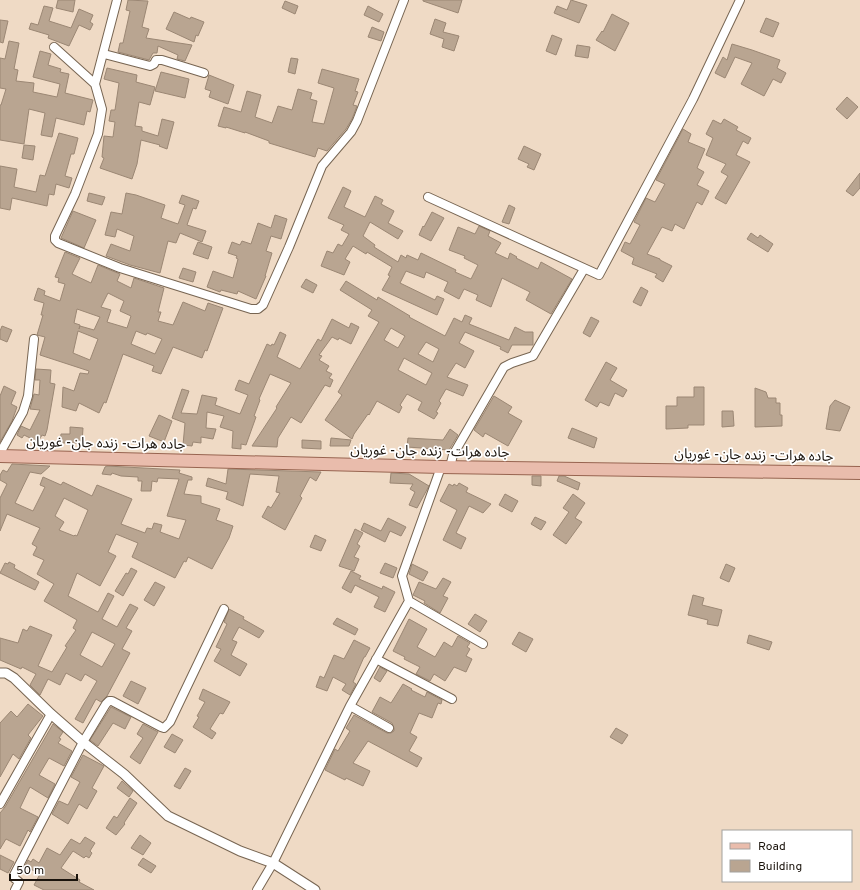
<svg xmlns="http://www.w3.org/2000/svg" width="860" height="890" font-family="Overpass,'Noto Sans Arabic',sans-serif">
<style>
.building{fill:#b9a591;stroke:#9b8774;fill-rule:evenodd}
.lines{fill:none;stroke-linecap:round;stroke-linejoin:round}
.minor-casing{stroke:#776552;stroke-width:10}
.tertiary-casing{stroke:#776552;stroke-width:11}
.primary-casing{stroke:#976450;stroke-width:14}
.minor{stroke:#fff;stroke-width:8}
.tertiary{stroke:#fff;stroke-width:9}
.primary{stroke:#e9bcac;stroke-width:12}
.labels{text-anchor:middle;dominant-baseline:central;stroke-width:3.5;stroke-linejoin:round;paint-order:stroke}
.street-label{font-size:14px;fill:#1a130c;stroke:#fff}
</style>
<rect width="100%" height="100%" fill="#efdac5"/>
<path class="building" d="M58,0H75L73,12L56,8Z
M128,0L148,1L142,27L149,29L146,38L192,45L185,61L177,59L178,55L158,46L157,53H153L149,60L118,52L120,43H123L130,11L126,10Z
M423,0H462L458,13L423,1Z
M571,0L587,5L579,23L554,13L557,6L567,10Z
M285,1L298,6L295,14L282,8Z
M44,6L53,8L49,21L71,28L79,9L93,15L90,22L93,24L90,30L79,25L69,46L48,38L49,35L29,29L31,23L38,25Z
M368,6L383,14L379,22L364,15Z
M174,12L190,19L191,17L204,22L198,36L196,35L194,42L166,29Z
M612,14L629,23L615,51L596,40L602,31L603,32Z
M766,18L779,23L773,37L760,32Z
M435,19L446,23L443,32L459,36L454,51L442,47L444,39L430,34Z
M0,20L8,21L3,43L0,42Z
M372,27L384,32L381,41L368,37Z
M552,35L562,39L556,55L546,51Z
M9,41L19,43L14,69L18,70L16,81L34,83L33,92L57,97L60,84L33,77L40,51L51,54L48,65L61,69L60,72L69,74L65,93L93,100L90,112L87,111L84,125L56,118L52,137L41,135L45,113L29,109L24,144L0,140V105H1L6,89L0,88V58L5,59Z
M732,44L752,50L780,60L777,68L786,73L781,83L773,79L764,96L741,84L752,63L735,57L725,78L715,73L723,57L727,60Z
M577,45L590,47L588,58L575,56Z
M291,58L298,59L295,74L288,72Z
M107,68L137,75L136,82L155,87L150,105L139,102L135,126L142,127V131L158,136L162,119L174,122L167,149L159,146L160,145L141,140L137,164L132,179L100,168L104,158L102,157L104,136L113,137L115,122L109,121L111,110H115L119,83L104,79Z
M322,69L359,79L355,91L358,92L353,105L357,106L352,119L346,129L327,151L318,148L315,157L269,143V141L245,132V133L226,127V128L218,126L224,107L241,112L247,91L261,95L255,117L272,123L278,106L292,110L298,89L312,93L310,99L317,101L312,122L324,124L334,88L318,83Z
M161,72L189,79L185,98L155,91Z
M209,75L234,85L228,104L209,97L211,91L205,89Z
M847,97L858,107L847,119L836,109Z
M724,119L738,127L736,130L751,138L748,144L743,141L736,155L750,162L726,204L715,198L728,176L721,172L726,164L706,155L713,138L706,134L713,120L721,124Z
M683,129L691,134L688,142L705,149L697,168L704,172L697,185L709,191L702,205L697,202L684,229L675,224L672,231L662,227L647,254L660,259V260L672,266L663,282L655,277L657,274L632,264L634,258L621,251L625,242L630,244L640,225L634,222L646,198L655,202L665,184L656,180Z
M59,133L78,138L74,154H71L65,176L72,178L69,188L56,184L54,195L49,194L47,206L12,198L10,210L0,208V166L17,169L14,187L36,192L40,175L45,176Z
M24,145L35,146L33,160L22,158Z
M524,146L541,154L534,170L527,167L529,164L518,159Z
M860,173V188L853,196L846,191Z
M343,187L351,191L344,207L365,217L375,196L383,200L381,204L394,211L388,223L403,231L398,239L370,222L363,236L375,245L374,247L398,262L401,255L406,258L407,255L418,260L421,253L456,270L455,272L471,279L478,265L464,258L465,256L449,250L458,227L475,234L479,226L490,231L488,236L501,243L495,253L508,259L510,253L517,257L516,258L538,269L541,262L572,279L551,314L526,300L530,292L502,278L491,307L476,300L478,295L464,289L459,299L444,291L448,282L426,272L424,278L406,271L400,283L435,300L437,296L444,299L437,315L382,290L390,276L388,275L392,267L367,252L366,254L353,246L345,259L350,262L344,275L321,266L327,251L333,253L338,244L342,246L349,234L341,230L344,225L328,218Z
M89,193L105,197L102,205L87,201Z
M126,193L136,195L165,205L161,218L178,224L185,205L179,203L182,195L199,201L196,209L193,208L187,225L206,231L202,242L180,233L176,243L168,241L160,273L130,265L106,256L111,244L130,251L134,236L117,229L115,237L105,235L111,212L122,214Z
M509,205L515,208L509,224L502,222Z
M73,211L96,220L84,248L61,238Z
M432,212L444,218L431,241L419,235L423,226L424,227Z
M275,215L287,219L281,239L271,236L266,251L272,253L265,276H266L256,299L238,291L237,294L221,290L220,292L207,287L213,271L233,278L238,259L236,258L237,256L228,253L232,242L240,245L242,241L251,244L258,223L271,228Z
M751,233L758,238L760,235L773,244L768,252L747,239Z
M198,242L212,247L208,259L193,254Z
M65,252L80,258L72,274L91,283L98,265L120,274L117,281L131,288L134,278L164,288L158,312H161L158,321L173,325L183,302L205,311L208,303L223,308L207,351L205,350L202,358L173,347L161,374L152,371L154,366L123,354L106,403L104,402L99,413L79,403L76,411L62,407L63,387L74,391L80,373L88,374L89,371L40,355L45,337L37,335L43,315H41L44,303L34,300L38,288L45,291L44,295L60,301L65,284L58,282L59,278L55,277ZM108,293L124,301L120,311L131,316L127,328L107,322L111,310L101,307ZM77,309L100,317L94,330L80,326L79,329L80,325L74,323ZM78,331L98,339L90,360L73,353ZM136,331L146,335L147,333L162,339L155,354L131,344Z
M183,268L196,272L193,282L179,278Z
M306,279L317,285L313,293L301,287Z
M346,281L377,300L378,297L410,316L409,317L445,336L454,318L462,322L465,315L472,318L469,324L509,340L515,327L525,332H533V345H512L508,353L500,349L501,347L465,332L459,343L474,351L465,368L456,363L447,377L468,385L463,396L446,389L439,401L441,403L436,412L438,413L434,419L418,410L422,402L407,394L400,405L402,407L399,413L377,401L369,415L368,414L354,434L352,439L325,420L342,395L338,392L379,322L368,316L372,310L340,290ZM391,328L405,336L398,348L384,340ZM426,342L439,349L433,362L418,354ZM404,358L432,373L426,385L398,370Z
M641,287L648,291L641,306L633,302Z
M591,317L599,321L590,337L583,333Z
M332,319L349,328L351,323L359,327L351,344L339,338L338,340L332,337L319,355L322,356L319,360L329,366L326,371L332,374L329,378L333,380L330,387L325,385L301,423L291,417L278,438L277,447L252,446L277,408L276,407L291,383L270,374L259,399L260,400L254,416L256,417L246,445L241,444V449L232,448L233,431L220,427L224,416L207,412L206,428L216,429L213,439L201,437V443L193,442L192,446L183,445L185,423L172,418L182,389L189,391L181,413L197,414L202,395L217,398L215,405L240,414L248,395L235,390L239,380L249,384L267,344L271,346L272,344L274,345L280,332L286,335L277,357L300,369L318,339L321,341Z
M2,326L12,330L7,342L0,339V331Z
M606,362L617,368L610,380L627,390L623,397L615,393L609,406L600,402L597,407L585,400Z
M36,369L51,370L50,383L55,384L47,430L45,436L42,435L38,442L24,435L22,438L17,435L21,426L30,430L40,410L30,409L34,394L39,395L40,380H35Z
M4,386L16,392L11,404L17,407L12,421L0,442V396Z
M694,387H704V425H688V428L666,429V406H677V397H694Z
M755,388L766,392L768,398H776V403H780V415H782V426L755,427Z
M494,396L512,407L508,413L522,421L508,446L485,433L483,437L474,430Z
M835,400L850,407L840,431L826,429L830,406Z
M722,411H733L734,426L722,427Z
M159,415L172,421L164,442L149,436Z
M70,427L83,428L82,443H60L61,434H70Z
M572,428L597,438L594,448L568,438Z
M450,429L458,435L449,450L407,447L408,438L443,440Z
M331,438L351,440L349,446H330Z
M302,440L321,441V449L302,448Z
M12,464L50,466L41,474L30,472L15,503L33,511L45,487L40,485L43,477L61,485L63,482L92,496L97,485L132,499L121,524L145,533L147,528L152,529L154,523L162,525L160,532L179,539L186,520L167,516L179,479L158,478L157,482L152,481L151,491H141L142,481H138V477L121,476L112,473L111,475L102,474L105,467L107,466L180,470L179,473L192,477V480H188L184,494L201,496V503L220,509L216,520L233,526L229,538L212,569L188,557L186,562L184,561L175,578L132,557L138,543L116,534L108,552L116,556L100,586L77,573L68,596L98,612L108,593L114,596L102,619L117,627L130,604L138,608L126,628L132,631L122,649L130,653L107,696L101,702L96,699L83,723L75,719L97,681L85,674L81,681L66,673L60,685L48,679L40,695L30,685L36,674L22,667L21,669L0,660V638L18,643L23,629L27,631L30,626L52,635L38,666L52,672L67,647L65,646L76,630L73,628L77,620L44,601L54,584L37,574L44,560L33,555L37,547L32,544L40,528L7,514L0,531V498L7,484L0,480V475L3,470L7,472ZM64,498L88,510L77,536L75,535L74,536L59,530L64,522L55,516ZM92,632L115,644L102,667L80,655Z
M228,469L321,472L316,481L310,477L300,496L302,498L285,530L262,517L268,506L271,508L280,493L276,492L279,476L250,474L243,506L226,499L228,492L206,486L208,478L226,484Z
M391,473L409,474L429,486L417,508L409,505L415,492L410,489L413,484L390,483Z
M532,476H541V486L532,485Z
M559,476H564L580,483L578,490L557,481Z
M459,483L468,488L466,492L491,504L483,513L469,506L456,533L466,538L461,549L443,540L457,510L440,501L449,484L453,486L454,484L457,486Z
M505,494L518,501L512,512L499,505Z
M573,494L585,503L575,518L582,522L566,544L553,535L569,512L563,508Z
M535,517L546,522L541,530L531,524Z
M388,518L406,527L401,536L390,531L385,542L361,530L364,523L381,531Z
M355,529L363,533L357,544L360,546L354,557L359,559L354,571L339,566Z
M315,535L326,540L321,551L310,547Z
M9,562L15,565L14,568L39,582L35,590L0,573L5,563L8,564Z
M385,563L397,568L393,578L380,573Z
M412,564L428,572L423,581L409,574Z
M726,564L735,568L729,582L720,578Z
M131,568L137,571L123,596L115,591L126,573L128,574Z
M351,571L361,576L359,579L382,589L383,586L395,592L385,612L374,607L379,597L355,585L351,593L342,588Z
M443,578L451,582L443,596L448,598L440,613L424,603L425,601L413,595L419,582L436,589Z
M155,582L165,587L154,606L144,600Z
M693,595L704,598L702,605L722,610L718,626L707,624L708,620L688,615Z
M229,609L244,617L243,619L264,631L259,638L239,627L232,640L237,642L231,655L247,664L240,676L214,661L221,649L216,647L227,624L224,622Z
M475,614L487,621L480,632L468,624Z
M337,618L358,629L355,635L333,624Z
M409,619L427,629L417,647L435,657L444,642L452,647L458,636L470,643L467,647L470,649L466,656L472,659L466,672L454,667L445,681L434,674L430,681L416,674L420,667L404,659L405,657L393,651Z
M519,632L533,639L526,652L512,644Z
M749,635L772,642L769,650L747,643Z
M354,640L370,648L365,657H364L353,682L356,684L350,695L342,690L346,684L333,677L327,691L316,687L320,676L324,678L334,655L344,659Z
M380,667L387,671L380,682L374,678Z
M131,681L146,688L138,704L123,696Z
M403,684L412,689L411,690L425,697L427,692L442,700L441,704L438,703L432,718L419,713L410,733L417,737L409,751L422,758L417,767L368,741L353,763L370,771L363,786L346,778L345,780L325,770L335,749L338,751L350,731L346,728L354,715L387,733H391L394,731V728L392,723L372,712L380,697L391,703Z
M203,689L230,702L223,714L220,713L210,729L216,733L212,739L193,727L199,717L197,716L205,702L199,699Z
M28,704L43,716L28,735L31,738L19,759L13,754L0,777V723L11,711L17,717Z
M111,707L131,717L125,729L113,723L98,746L90,740Z
M53,724L63,732L59,738L61,739L58,743L72,751L64,766L49,758L39,775L55,784L48,798L30,787L20,808L38,817L30,832L28,830L20,846L6,839L0,849V813L5,807Z
M143,724L158,732L140,764L130,757L143,738L137,734Z
M616,728L628,735L622,744L610,737Z
M172,734L183,740L175,753L164,747Z
M83,755L104,766L92,788L97,791L87,809L79,804L68,824L52,814L59,801L68,805L80,782L71,777Z
M185,768L191,771L180,789L174,786Z
M122,781L133,791L129,797L117,788Z
M130,798L137,803L124,823L125,824L116,835L106,828L114,816L117,818Z
M140,835L151,843L143,855L131,848Z
M85,837L95,843L90,851L92,853L89,858L86,856L84,858L73,851L61,868L80,880L79,882L94,890H44L34,885L40,874L25,866L28,860L31,862L33,859L39,863L47,848L60,855L71,839L80,844Z
M0,855L14,862L8,873L0,869Z
M143,858L156,866L151,873L138,865Z"/>
<g class="lines">
<g class="minor-casing">
<path id="minor" d="M54,47L95,84L102,109L98,134L75,194L55,236V240L58,243L120,268L251,309H258L263,305L289,247L322,166L351,132L357,121L404,0
M104,54L150,66L154,64L156,60H162L204,73
M95,84L117,0
M428,197L599,275L693,99L740,0
M0,453L23,412L28,396L34,339
M450,467L453,455L504,367L512,363L533,356L584,269
M409,601L483,644
M376,659L452,699
M350,706L389,728
M0,804L51,714
M15,890L19,882L14,878V875L83,742L106,704L109,701H112L161,727L164,728L170,722L224,609
M257,890L273,863L350,706L409,601L402,576L441,467"/>
</g>
<g class="tertiary-casing">
<path id="tertiary" d="M0,673H6L14,678L51,714L83,742L124,774L168,816L240,851L273,863L315,890"/>
</g>
<g class="primary-casing">
<path id="primary" d="M0,456L441,467L860,473"/>
</g>
<use href="#minor" class="minor"/>
<use href="#tertiary" class="tertiary"/>
<use href="#primary" class="primary"/>
</g>
<g class="labels">
<g class="street-label">
<text transform="translate(106 444) rotate(1)">جاده هرات- زنده جان- غوریان</text>
<text transform="translate(430 452) rotate(1)">جاده هرات- زنده جان- غوریان</text>
<text transform="translate(754 456) rotate(1)">جاده هرات- زنده جان- غوریان</text>
</g>
</g>
<rect x="722" y="830" width="130" height="52" fill="#ffffff" stroke="#a3a19e"/>
<rect x="730" y="843" width="20" height="6" fill="#e9bcac" stroke="#a3a19e"/>
<text x="758" y="850" font-size="12" fill="#1a130c">Road</text>
<rect x="730" y="860" width="20" height="12" fill="#b9a591" stroke="#a3a19e"/>
<text x="758" y="870" font-size="12" fill="#1a130c">Building</text>
<path d="M10 874v6h67v-6" fill="none" stroke="#1a130c" stroke-width="2"/>
<text x="16" y="874" font-size="12" fill="#1a130c" stroke="#ffffff" stroke-width="3" paint-order="stroke">50 m</text>
</svg>
